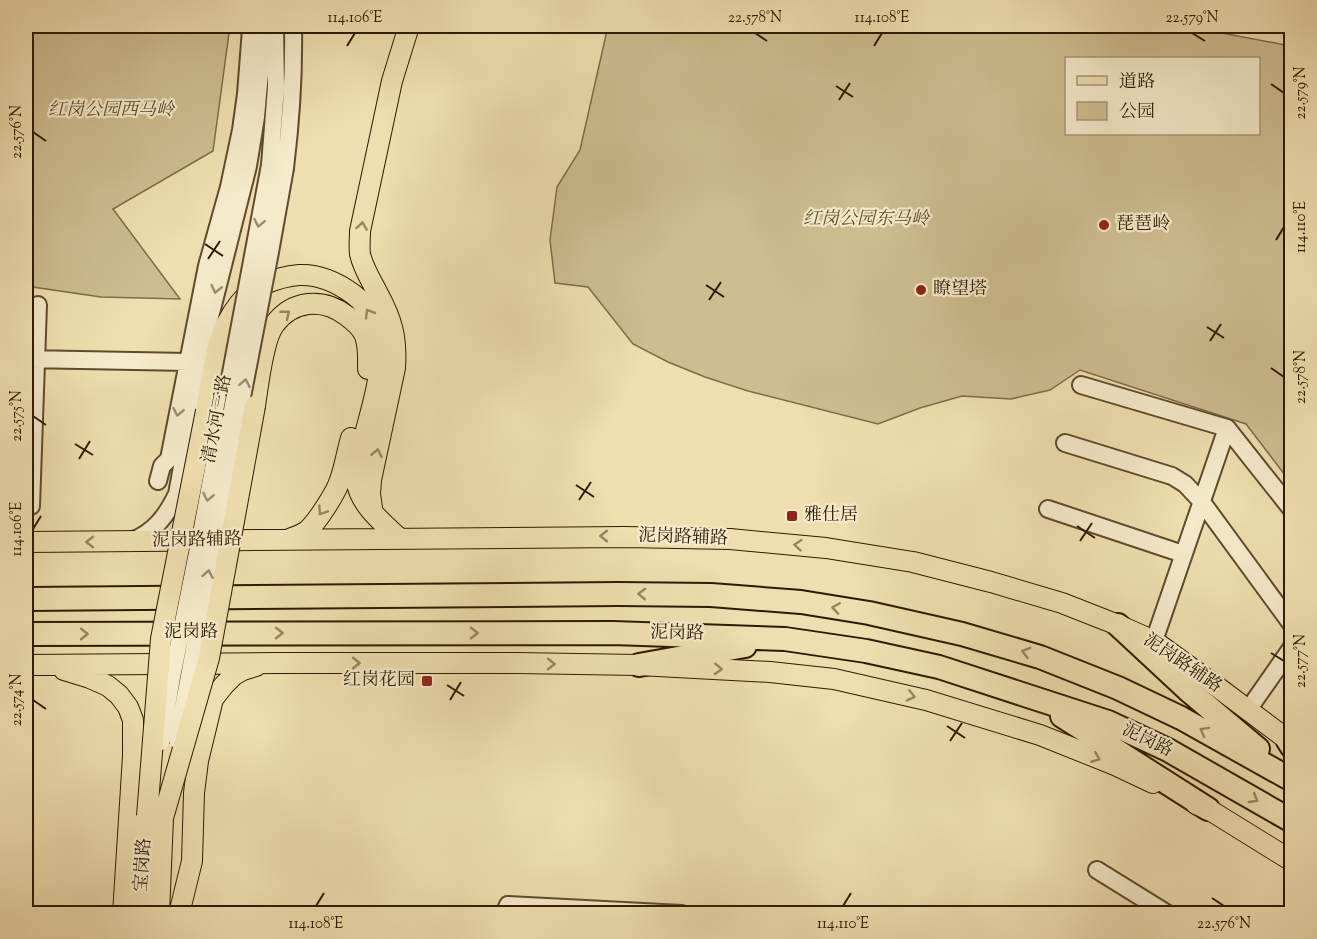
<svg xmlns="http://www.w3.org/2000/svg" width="1317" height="939" font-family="'Sorts Mill Goudy','Noto Serif SC',serif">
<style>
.green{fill:#cebd91;stroke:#7e6c48;stroke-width:1.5;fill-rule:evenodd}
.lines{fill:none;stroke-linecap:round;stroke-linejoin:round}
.minor-casing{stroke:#5f4b2c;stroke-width:20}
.major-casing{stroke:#2f1a00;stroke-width:22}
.highway-casing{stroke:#2f1a00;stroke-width:26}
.minor{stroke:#f5eacb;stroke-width:16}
.major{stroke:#efdeaf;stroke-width:20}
.highway{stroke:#efdeaf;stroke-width:22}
.minor-bridge-casing{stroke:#5f4b2c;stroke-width:20;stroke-linecap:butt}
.major-bridge-casing{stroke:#2f1a00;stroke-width:22;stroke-linecap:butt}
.minor-bridge{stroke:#f5eacb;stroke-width:16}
.major-bridge{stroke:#efdeaf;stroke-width:20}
.oneway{stroke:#9c8c70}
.oneway2{stroke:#998660}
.ticks{fill:none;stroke:#2f1a00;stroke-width:2}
.poi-dot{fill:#8f2418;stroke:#f5eacb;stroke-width:2}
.labels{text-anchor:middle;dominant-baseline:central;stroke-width:4.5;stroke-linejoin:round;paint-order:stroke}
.park-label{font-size:18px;font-style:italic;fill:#5f4b2c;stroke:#f5eacb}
.poi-label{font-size:18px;fill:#2f1a00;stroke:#f5eacb;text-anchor:start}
.street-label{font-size:18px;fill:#2f1a00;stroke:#f5eacb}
.neatline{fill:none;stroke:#2f1a00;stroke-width:2}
.ticks-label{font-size:15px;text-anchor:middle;fill:#2f1a00}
</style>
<rect width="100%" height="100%" fill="#efdeaf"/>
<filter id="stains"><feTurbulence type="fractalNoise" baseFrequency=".00333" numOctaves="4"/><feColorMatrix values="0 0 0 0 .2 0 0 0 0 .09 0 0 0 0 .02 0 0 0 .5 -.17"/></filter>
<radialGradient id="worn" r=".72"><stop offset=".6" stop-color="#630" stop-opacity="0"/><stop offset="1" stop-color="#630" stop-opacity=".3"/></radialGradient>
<path class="green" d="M26,26H230L213,151L113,209L180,299L101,297L26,286Z
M608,26H1185L1291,46V483L1246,424L1080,370L1050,390L1011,399L962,396L920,408L878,424L748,391L705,377L668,362L633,344L588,287L555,283L550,240L557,187L580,150ZM1066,58H1258V134H1066Z"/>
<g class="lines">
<g class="minor-casing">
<path id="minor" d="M270,165L276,87L275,26
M285,168C291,119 294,75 293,26
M26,359L188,362
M1081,385L1227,428L1292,510
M1065,443L1172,476L1185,484L1202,502L1292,625
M158,481L162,466L169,459L207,266L229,187L241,130L246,94L251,29
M31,506L38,305
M1048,509L1183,554
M131,541C154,533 167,515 177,494L210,317L248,166L256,117L260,72L262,26
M1154,641L1227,428
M1248,710L1292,647
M1097,870L1168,914
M504,914L508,905L682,914"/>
</g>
<g class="major-casing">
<path id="major" d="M255,406C258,386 263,340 274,325C292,300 323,297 347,316C354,321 362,328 365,336C369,347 368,358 368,369
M206,411C213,374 215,334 239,304C253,286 277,277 299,275C319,274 338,283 353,294C405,333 369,406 360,456C358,465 356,474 357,483C360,505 385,525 400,539
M372,508L370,494L371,480L395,368C397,337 392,319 377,292C371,280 363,268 360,254C359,247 360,238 360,231L392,81L409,26
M289,539C296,537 301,535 307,531C317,522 336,493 340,480C345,466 347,452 351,438
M26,542L625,537L730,539L826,548L913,562L991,582L1062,603L1118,625L1154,641L1216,686L1292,743
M26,665L277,663H517L639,665L770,672L834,679L926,700L1040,735L1115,765L1153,783
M64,670L90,678L108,686L119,695L128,707L133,720V756L123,914
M1196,804L1208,809L1292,861
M141,914L147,816
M159,914L163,818
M179,914L192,861L194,793L198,761L213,699L224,685L234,675L243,670L256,666"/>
</g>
<g class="highway-casing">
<path id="highway" d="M26,599L618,594L711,595L801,602L869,613L962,634L1040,657L1118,688L1181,718L1292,780
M1118,625L1188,690L1258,749
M26,634L613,633L785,639L866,651L939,667L1108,722L1168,750L1292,821
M639,665L745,646
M1062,716L1208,809
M1288,741L1292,747"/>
</g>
<use href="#minor" class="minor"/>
<use href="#major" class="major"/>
<use href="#highway" class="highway"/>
<g class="minor-bridge-casing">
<path id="minor-bridge" d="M177,740L221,506L270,252L285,168
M161,742L172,677L202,528L270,165"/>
</g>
<g class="major-bridge-casing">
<path id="major-bridge" d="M147,816L161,639L206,411
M163,818L209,658L255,406"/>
</g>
<use href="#minor-bridge" class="minor-bridge"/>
<use href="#major-bridge" class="major-bridge"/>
</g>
<defs><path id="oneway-chevron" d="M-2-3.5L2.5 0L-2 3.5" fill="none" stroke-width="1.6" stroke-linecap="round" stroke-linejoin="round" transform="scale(1.5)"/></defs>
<g class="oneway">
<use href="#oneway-chevron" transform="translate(259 223) rotate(101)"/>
<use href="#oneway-chevron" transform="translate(216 289) rotate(103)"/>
<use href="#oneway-chevron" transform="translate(245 383) rotate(-79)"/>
<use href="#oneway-chevron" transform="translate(178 412) rotate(101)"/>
<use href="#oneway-chevron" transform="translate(208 497) rotate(101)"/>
<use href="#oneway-chevron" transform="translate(208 574) rotate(-80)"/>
</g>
<g class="oneway2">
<use href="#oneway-chevron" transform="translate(362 226) rotate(-81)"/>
<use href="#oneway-chevron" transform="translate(369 313) rotate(-121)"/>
<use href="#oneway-chevron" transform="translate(286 314) rotate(-39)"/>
<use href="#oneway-chevron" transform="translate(377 453) rotate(-78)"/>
<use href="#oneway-chevron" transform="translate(322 511) rotate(124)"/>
<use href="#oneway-chevron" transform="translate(604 536) rotate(-180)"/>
<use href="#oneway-chevron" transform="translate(90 542) rotate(180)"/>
<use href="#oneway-chevron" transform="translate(798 545) rotate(-175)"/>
<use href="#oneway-chevron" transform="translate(642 594) rotate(-179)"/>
<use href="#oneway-chevron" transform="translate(836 608) rotate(-171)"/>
<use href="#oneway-chevron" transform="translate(279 633)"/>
<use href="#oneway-chevron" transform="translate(474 633)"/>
<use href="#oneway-chevron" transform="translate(84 634)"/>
<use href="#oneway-chevron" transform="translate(1026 652) rotate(-164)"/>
<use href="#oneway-chevron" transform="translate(356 663)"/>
<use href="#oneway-chevron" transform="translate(551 664) rotate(1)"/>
<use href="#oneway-chevron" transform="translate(718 669) rotate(3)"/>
<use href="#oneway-chevron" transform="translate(911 696) rotate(13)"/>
<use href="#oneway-chevron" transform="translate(1204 731) rotate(-151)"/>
<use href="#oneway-chevron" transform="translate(1096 758) rotate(22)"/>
<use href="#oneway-chevron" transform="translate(1254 799) rotate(31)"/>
</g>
<path class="ticks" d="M755,33L767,41M1192,33L1205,41M347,46L355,33M874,46L882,33M1271,84L1284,93M836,86L853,97M839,100L850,83M33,132L46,141M1276,240L1284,227M205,244L223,256M208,259L220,241M706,285L724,297M709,300L721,282M1207,327L1224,338M1210,341L1221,324M1271,368L1284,377M33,416L46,425M75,444L93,455M79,459L90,441M576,485L594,497M579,500L591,482M1077,526L1095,538M33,529L41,516M1080,541L1092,523M1271,653L1284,661M447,685L464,696M33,700L46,709M450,700L461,682M947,726L965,738M950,741L962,723M1212,898L1224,906M316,906L324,893M843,906L851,893"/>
<g class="poi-dot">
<circle cx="1104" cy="225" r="6"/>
<circle cx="921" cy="290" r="6"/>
<rect x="786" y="510" width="12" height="12" rx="3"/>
<rect x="421" y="675" width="12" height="12" rx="3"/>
</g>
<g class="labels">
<g class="park-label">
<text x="111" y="111">红岗公园西马岭</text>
<text x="866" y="220">红岗公园东马岭</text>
</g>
<g class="poi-label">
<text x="1116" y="225">琵琶岭</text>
<text x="933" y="290">瞭望塔</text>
<text x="804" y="516">雅仕居</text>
<text x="415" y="681" text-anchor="end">红岗花园</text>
</g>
<g class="street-label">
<text transform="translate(218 419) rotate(-79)">清水河三路</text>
<text transform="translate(683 538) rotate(2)">泥岗路辅路</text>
<text transform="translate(197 541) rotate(-1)">泥岗路辅路</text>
<text x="191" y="633">泥岗路</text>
<text transform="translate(677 634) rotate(1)">泥岗路</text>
<text transform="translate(1182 664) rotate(34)">泥岗路辅路</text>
<text transform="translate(1147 741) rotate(26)">泥岗路</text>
<text transform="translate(144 865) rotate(-86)">宝岗路</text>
</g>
</g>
<rect width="1317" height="939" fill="none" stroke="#efdeaf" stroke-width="66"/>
<rect x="1065" y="57" width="195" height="78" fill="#f5eacb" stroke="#a6977a" stroke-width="1.5"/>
<rect x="1077" y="76" width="30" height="9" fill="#efdeaf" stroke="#a6977a" stroke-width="1.5"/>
<text x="1119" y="87" font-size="18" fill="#2f1a00">道路</text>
<rect x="1077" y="102" width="30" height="18" fill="#cebd91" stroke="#a6977a" stroke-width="1.5"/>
<text x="1119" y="117" font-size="18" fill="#2f1a00">公园</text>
<rect x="33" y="33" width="1251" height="873" class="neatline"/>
<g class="ticks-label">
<text x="355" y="22">114.106°E</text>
<text x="755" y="22">22.578°N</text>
<text x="882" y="22">114.108°E</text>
<text x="1192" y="22">22.579°N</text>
<text transform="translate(1300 93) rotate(-90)" y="5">22.579°N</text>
<text transform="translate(16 132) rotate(-90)" y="5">22.576°N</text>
<text transform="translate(1300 227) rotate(-90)" y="5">114.110°E</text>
<text transform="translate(1300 377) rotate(-90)" y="5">22.578°N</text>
<text transform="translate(16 416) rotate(-90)" y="5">22.575°N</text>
<text transform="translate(16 529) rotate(-90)" y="5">114.106°E</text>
<text transform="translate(1300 661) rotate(-90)" y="5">22.577°N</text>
<text transform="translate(16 700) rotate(-90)" y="5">22.574°N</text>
<text x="316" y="928">114.108°E</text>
<text x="843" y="928">114.110°E</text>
<text x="1224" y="928">22.576°N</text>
</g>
<rect width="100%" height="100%" filter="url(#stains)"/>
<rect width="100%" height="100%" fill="url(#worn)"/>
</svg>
